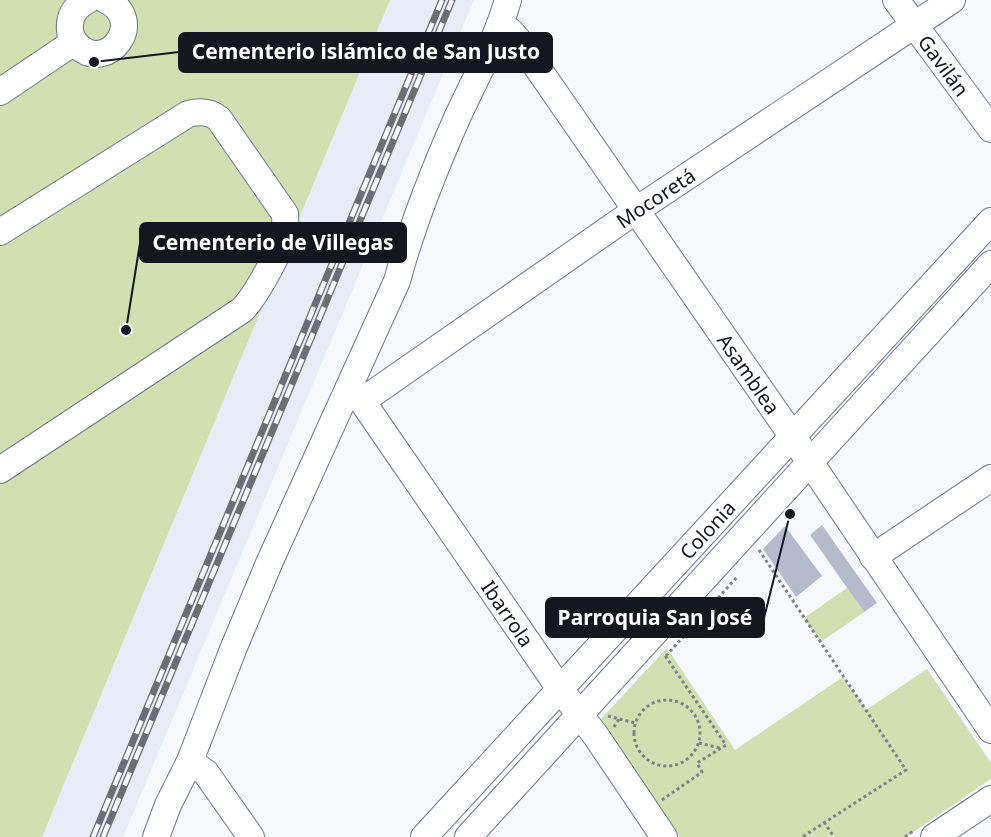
<svg xmlns="http://www.w3.org/2000/svg" width="991" height="837" font-family="'Noto Sans',sans-serif">
<style>
.built{fill:#e8ecf7}
.green{fill:#d1dfb1}
.building{fill:#b4bbcd}
.lines{fill:none;stroke-linecap:round;stroke-linejoin:round}
.minor-casing{stroke:#6f7687;stroke-width:28}
.path{stroke:#7f8187;stroke-width:3;stroke-dasharray:3 3;stroke-linecap:butt}
.minor{stroke:#fff;stroke-width:26}
.rail-casing{stroke:#6c6e74;stroke-width:7}
.rail{stroke:#f6f8fc;stroke-width:4.5;stroke-dasharray:14;stroke-linecap:butt}
.labels{text-anchor:middle;dominant-baseline:central;stroke-width:4.5;stroke-linejoin:round;paint-order:stroke}
.street-label{font-size:20px;fill:#15171e;stroke:#f6f8fc}
.leader{fill:none;stroke:#15171e;stroke-width:2}
.callout-dot{fill:#15171e;stroke:#f6f8fc;stroke-width:2}
.callout{fill:#15171e;stroke:#15171e;stroke-width:2}
.callout-label{font-size:21px;text-anchor:middle;font-weight:bold;fill:#fff}
</style>
<rect width="100%" height="100%" fill="#f6f8fc"/>
<path class="built" d="M390,0H474L123,837H42Z"/>
<path class="green" d="M0,0H390L42,837H0Z
M847,588L864,612L821,642L804,618Z
M667,648L735,750L843,677L866,710L927,669L991,763V779L906,837H680L600,720Z"/>
<path class="building" d="M822,525L877,603L864,612L810,535Z
M785,526L822,576L796,597L763,549Z"/>
<g class="lines">
<g class="minor-casing">
<g id="minor">
<path d="M88,0C78,5 70,13 70,25C69,33 72,40 78,46C107,74 148,21 106,0"/>
<path id="s1" d="M896,0L991,129"/>
<path id="s2" d="M499,26L510,31L519,41L793,437L991,730"/>
<path d="M0,92L74,42"/>
<path d="M0,232L188,114C199,111 210,111 219,119L285,214C285,220 286,226 285,232C280,252 256,296 242,310L0,470"/>
<path id="s3" d="M349,393L362,401L560,689L596,736L664,837"/>
<path id="s4" d="M362,401L635,211L952,0"/>
<path d="M873,557L991,478"/>
<path d="M190,761L206,773L251,837"/>
<path d="M156,837L168,805L190,761L234,647L270,561L397,281C412,225 434,170 457,118C475,79 496,41 508,0"/>
<path id="s5" d="M424,837L991,221"/>
<path d="M468,837L991,264"/>
<path d="M934,837L991,799"/>
</g>
</g>
<path class="path" d="M759,550L906,770L802,837
M666,656L737,577
M634 733a33 33 0 1 1 66 0a33 33 0 1 1-66 0Z
M608,716L635,723
M614,727L619,719
M699,743L720,748
M662,800L702,772L697,763L726,745L664,654
M824,822L834,837
M905,837L913,831"/>
<use href="#minor" class="minor"/>
<g class="rail-casing">
<path id="rail" d="M93,837L442,0
M103,837L452,0"/>
</g>
<use href="#rail" class="rail"/>
</g>
<g class="labels">
<g class="street-label">
<text stroke="none"><textPath href="#s1" startOffset="81">Gavilán</textPath></text>
<text stroke="none"><textPath href="#s4" startOffset="357">Mocoretá</textPath></text>
<text stroke="none"><textPath href="#s2" startOffset="430">Asamblea</textPath></text>
<text stroke="none"><textPath href="#s5" startOffset="418">Colonia</textPath></text>
<text stroke="none"><textPath href="#s3" startOffset="273">Ibarrola</textPath></text>
</g>
</g>
<path class="leader" d="M94 62L179 52M126 330L140 243M790 514L764 618"/>
<g class="callout-dot">
<circle cx="94" cy="62" r="6"/>
<circle cx="126" cy="330" r="6"/>
<circle cx="790" cy="514" r="6"/>
</g>
<g class="callout">
<rect x="179" y="33" width="373" height="39" rx="6"/>
<rect x="140" y="223" width="266" height="39" rx="6"/>
<rect x="546" y="598" width="218" height="39" rx="6"/>
</g>
<g class="callout-label">
<text x="366" y="59">Cementerio islámico de San Justo</text>
<text x="273" y="250">Cementerio de Villegas</text>
<text x="655" y="625">Parroquia San José</text>
</g>
</svg>
